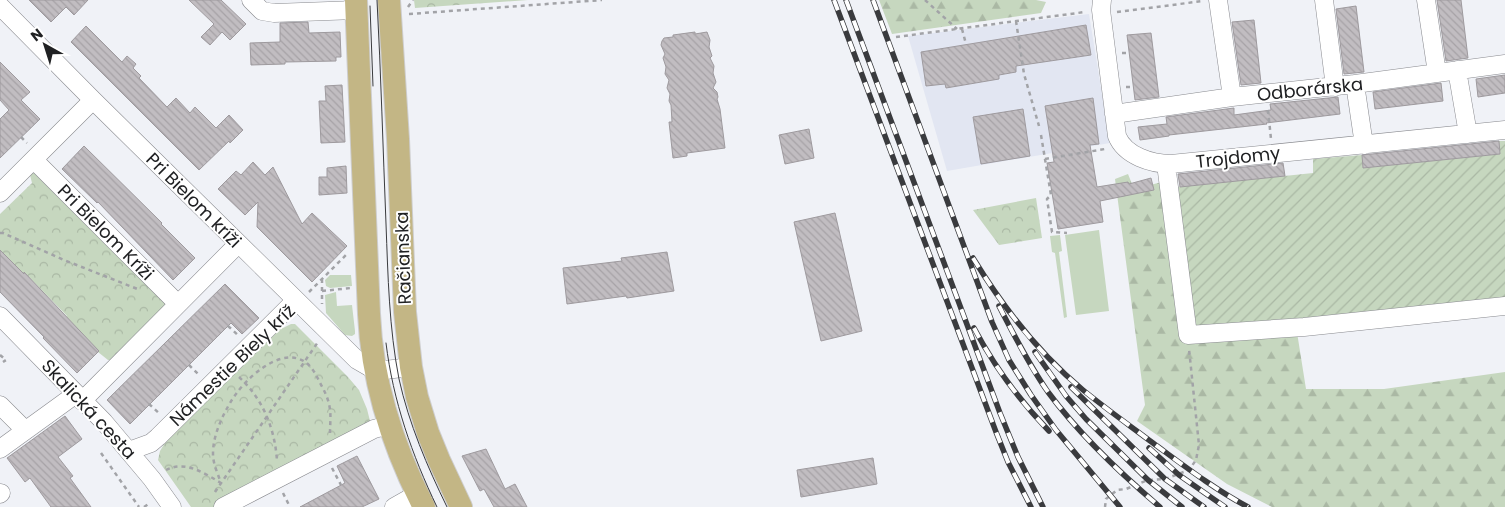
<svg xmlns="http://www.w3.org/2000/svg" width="1505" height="507" font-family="Poppins,sans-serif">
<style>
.built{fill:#e2e6f2}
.grass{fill:#c6d7bf}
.forest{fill:url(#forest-firs)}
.park{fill:url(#park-crowns)}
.garden{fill:url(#garden-furrows)}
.building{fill:url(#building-back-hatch);stroke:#9e9a9e}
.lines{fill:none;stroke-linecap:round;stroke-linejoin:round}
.minor-casing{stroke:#898a8f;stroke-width:19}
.major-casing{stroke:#cececf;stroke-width:24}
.path{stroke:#a2a3a7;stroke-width:2.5;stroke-dasharray:4 4;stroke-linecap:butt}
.minor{stroke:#fff;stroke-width:18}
.major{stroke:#c3b685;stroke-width:22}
.tram{stroke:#3a3b3e;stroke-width:1}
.rail-casing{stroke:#3a3b3e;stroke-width:5.5}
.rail{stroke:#fff;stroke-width:4;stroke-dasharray:11;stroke-linecap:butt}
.labels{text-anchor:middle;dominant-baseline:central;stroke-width:4;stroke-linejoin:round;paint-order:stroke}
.street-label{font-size:18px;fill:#202123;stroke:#fff}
</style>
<defs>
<pattern id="forest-firs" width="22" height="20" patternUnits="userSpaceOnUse" patternTransform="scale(1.25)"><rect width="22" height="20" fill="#c6d7bf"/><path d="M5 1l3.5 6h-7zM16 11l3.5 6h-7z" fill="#aab8a4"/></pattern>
<pattern id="park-crowns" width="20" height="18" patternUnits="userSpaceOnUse" patternTransform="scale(1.25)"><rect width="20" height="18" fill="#c6d7bf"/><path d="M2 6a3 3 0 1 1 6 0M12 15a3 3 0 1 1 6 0" fill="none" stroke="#aab8a4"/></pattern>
<pattern id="garden-furrows" width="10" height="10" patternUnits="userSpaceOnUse" patternTransform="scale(1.25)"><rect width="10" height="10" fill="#c6d7bf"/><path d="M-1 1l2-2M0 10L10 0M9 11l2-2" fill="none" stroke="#aab8a4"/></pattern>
<pattern id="building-back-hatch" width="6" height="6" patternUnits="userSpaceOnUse" patternTransform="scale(1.25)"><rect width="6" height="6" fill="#c1bdc1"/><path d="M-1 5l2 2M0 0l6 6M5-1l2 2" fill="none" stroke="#a6a2a6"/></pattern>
</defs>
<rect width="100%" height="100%" fill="#f0f2f7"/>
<path class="built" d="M1089,14L1110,143L947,171L908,36Z"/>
<path class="grass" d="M1099,230L1109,311L1076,315L1065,235Z
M1060,235L1062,251L1059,252L1067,317L1064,318L1055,253L1052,252L1050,236Z
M330,275H351L352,286L330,288L326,286L325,280Z
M336,292L337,306L352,305L355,331V334L352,336L345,335L326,313L325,295Z"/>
<path class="forest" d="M879,0H1036L1046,2L1041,13L892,34Z
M1128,174L1134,189L1162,182L1296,326L1306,389H1384L1505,372V507H1272L1227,484L1137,421L1145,405L1115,179Z"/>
<path class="park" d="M414,0H528L415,8Z
M35,166L168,305L114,360H108L98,352L99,351L66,317L67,316L25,273L24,274L0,250V214L32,183L29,171Z
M1036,198L1042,238L999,245L973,210Z
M291,324H295L348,377L359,390L367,409L371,425L367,428L214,507H191L158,460L160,451L166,441L282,327L283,328Z"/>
<path class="garden" d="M1499,141H1505V300L1193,329L1176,187L1313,173V159L1362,155L1363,168L1500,154Z"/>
<path class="building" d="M29,0H88L74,15L66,7L51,22Z
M189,0H221L246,24L230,40L222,32L210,45L201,37L214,24Z
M1437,0H1461L1468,58L1446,61Z
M1356,6L1364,72L1344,74L1336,9Z
M1254,20L1261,83L1241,85L1232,22Z
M308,22L309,33L340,32L341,57H336V61L285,62V64L251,65L250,43L280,42V23Z
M1086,25L1091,55L1016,66V72L999,75V79L946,88L945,84L926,86L921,52Z
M86,26L122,62L127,56L136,64L133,68L141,76L139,78L167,107L176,98L190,113L195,107L216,128L229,115L243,130L230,143L229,141L199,170L71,42Z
M695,32V34L707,32L710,40L709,47L712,56L710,58L714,66L713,73L716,82L713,88L717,92L718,97L717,99L720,109L725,148L687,153V156L673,158L669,122H672L671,105L669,101L670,94L667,88L669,80L665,74L666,67L663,58L665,54L661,45L662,41L664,38L673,37V35Z
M1151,33L1159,97L1135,100L1127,35Z
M0,62L30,92L21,100L40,119L0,158V119L9,110L0,100Z
M1505,75V93L1478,97L1476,79Z
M1441,83L1443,101L1375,109L1373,92Z
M342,85L345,142L321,143L319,101H326L325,86Z
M1338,97L1340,114L1266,123L1267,124L1169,135V136L1140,140L1138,127L1167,124L1166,117L1234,108V115L1271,110L1270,104Z
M1093,98L1099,144L1090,145L1097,187L1128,182L1129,184L1151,178L1154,190L1100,201L1103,222L1058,229L1047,163L1054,162L1045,106Z
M1023,109L1030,156L981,164L973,117Z
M809,129L814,158L785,164L779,135Z
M1499,141L1500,154L1363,168L1362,155Z
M84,146L162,223L161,224L195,258L173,280L98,202L97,203L62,169Z
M253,162L265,175L273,167L302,224L312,213L347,246L312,282L257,227L258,202L245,215L218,189L236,171L241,175Z
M1283,163L1285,176L1180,187L1178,174Z
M346,166L347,193L319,195V177H327V168Z
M835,213L862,331L821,341L794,222Z
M0,250L24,274V272L99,351L77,373L43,338L44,337L0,292Z
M667,252L674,291L627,298L626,296L567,304L563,268L622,261L621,258Z
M225,284L259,318L242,334L231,323L130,424L107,400Z
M65,416L82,439L58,457L73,476L70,478L91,507H51L30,478L25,482L7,458Z
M486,449L505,489L515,484L527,507H494L484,489L480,491L462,456Z
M357,456L379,499L362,507H300L345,483L337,466Z
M873,458L877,484L801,497L797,470Z"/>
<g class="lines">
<g class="minor-casing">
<path id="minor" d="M251,0L262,11L274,13L356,10
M1102,0L1101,10L1117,136C1125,156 1152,164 1171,164L1505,130
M1218,0L1232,97
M1324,0L1335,87
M1426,0L1437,73
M0,6L93,100L357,360L376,371L411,367
M1457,70L1468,134
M1355,84L1364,145
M1114,114L1232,97L1355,84L1505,64
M34,160L178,304
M1166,164L1188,335L1304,327L1505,306
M0,193L93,100
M0,316L104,422L152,479L172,507
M82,401L238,244
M0,405L25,430
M0,449L76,394
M129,451L151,443L158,437L295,301
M0,494L1,493
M223,507L374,429L389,425
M394,507L417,494"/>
</g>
<g class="major-casing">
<path id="major" d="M356,0L369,314C372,382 393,447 424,507
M389,0L398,139L405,312L411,367L417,397L428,433L439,460L461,507"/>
</g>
<path class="path" d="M925,0L957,29
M408,7L413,0
M1117,12L1203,1
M409,14L602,0
M1016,21L1024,74L1039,126
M962,29L966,44
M896,37L1085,12
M1122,53H1129
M1126,87H1133
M1268,110L1271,139
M1041,135L1051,195L1047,199L1052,232L1067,233
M21,137L27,143
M1045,159L1105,149
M0,233H3L64,260L140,290
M322,279V304
M322,291L351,288
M309,292L348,253
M228,326L239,336
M0,355L6,360L3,362
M189,365L199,375
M239,377C263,399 275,429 277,461
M149,404L160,414
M101,453L139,507
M332,468L341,485
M166,470C185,460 204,473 221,483C218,474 213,464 213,454C213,438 219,424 226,410C229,405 232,399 236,394C248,377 277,351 299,359C309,362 315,372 319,381C324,390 329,399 330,410C331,417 330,425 330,433
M215,492L318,342
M283,493L290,507
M144,507L150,503
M1105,507L1106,499L1117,490L1126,489L1148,480L1165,479L1189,470L1196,460L1199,445L1189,349"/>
<use href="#minor" class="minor"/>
<use href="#major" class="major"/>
<path class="tram" d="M377,0C381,75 383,149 386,224C388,276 389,328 399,379C409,424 427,466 447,507
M370,6L373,86
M386,343C393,401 412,455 437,507"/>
<g class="rail-casing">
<path id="rail" d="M834,0L996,432L1008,462L1031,507
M846,0L1000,413L1018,457L1043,507
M873,0L992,322L1009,360L1031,395L1056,430L1120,507
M973,258C1003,307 1038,353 1083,390C1105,408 1129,425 1153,443C1183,465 1214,489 1248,507
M999,306C1014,335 1029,365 1048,392C1079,434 1120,473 1160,507
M974,328C994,366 1019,400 1049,431
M1035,352L1066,396L1086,419L1148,480L1182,507
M1071,387L1165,479L1204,507
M1149,448L1179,475L1225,507"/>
</g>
<use href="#rail" class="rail"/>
</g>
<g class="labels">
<g class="street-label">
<text transform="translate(1310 89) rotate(-6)">Odborárska</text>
<text transform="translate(1238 157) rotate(-6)">Trojdomy</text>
<text transform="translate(194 200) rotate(45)">Pri Bielom kríži</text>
<text transform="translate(106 232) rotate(45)">Pri Bielom Kríži</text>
<text transform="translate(403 258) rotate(-92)">Račianska</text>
<text transform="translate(232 365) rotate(-44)">Námestie Biely kríž</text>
<text transform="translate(89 409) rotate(47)">Skalická cesta</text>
</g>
</g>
<g transform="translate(45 45) rotate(321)" stroke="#ffffff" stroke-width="4" paint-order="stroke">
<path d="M0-4L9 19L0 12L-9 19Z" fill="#202123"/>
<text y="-8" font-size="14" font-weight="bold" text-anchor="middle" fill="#202123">N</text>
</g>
</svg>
